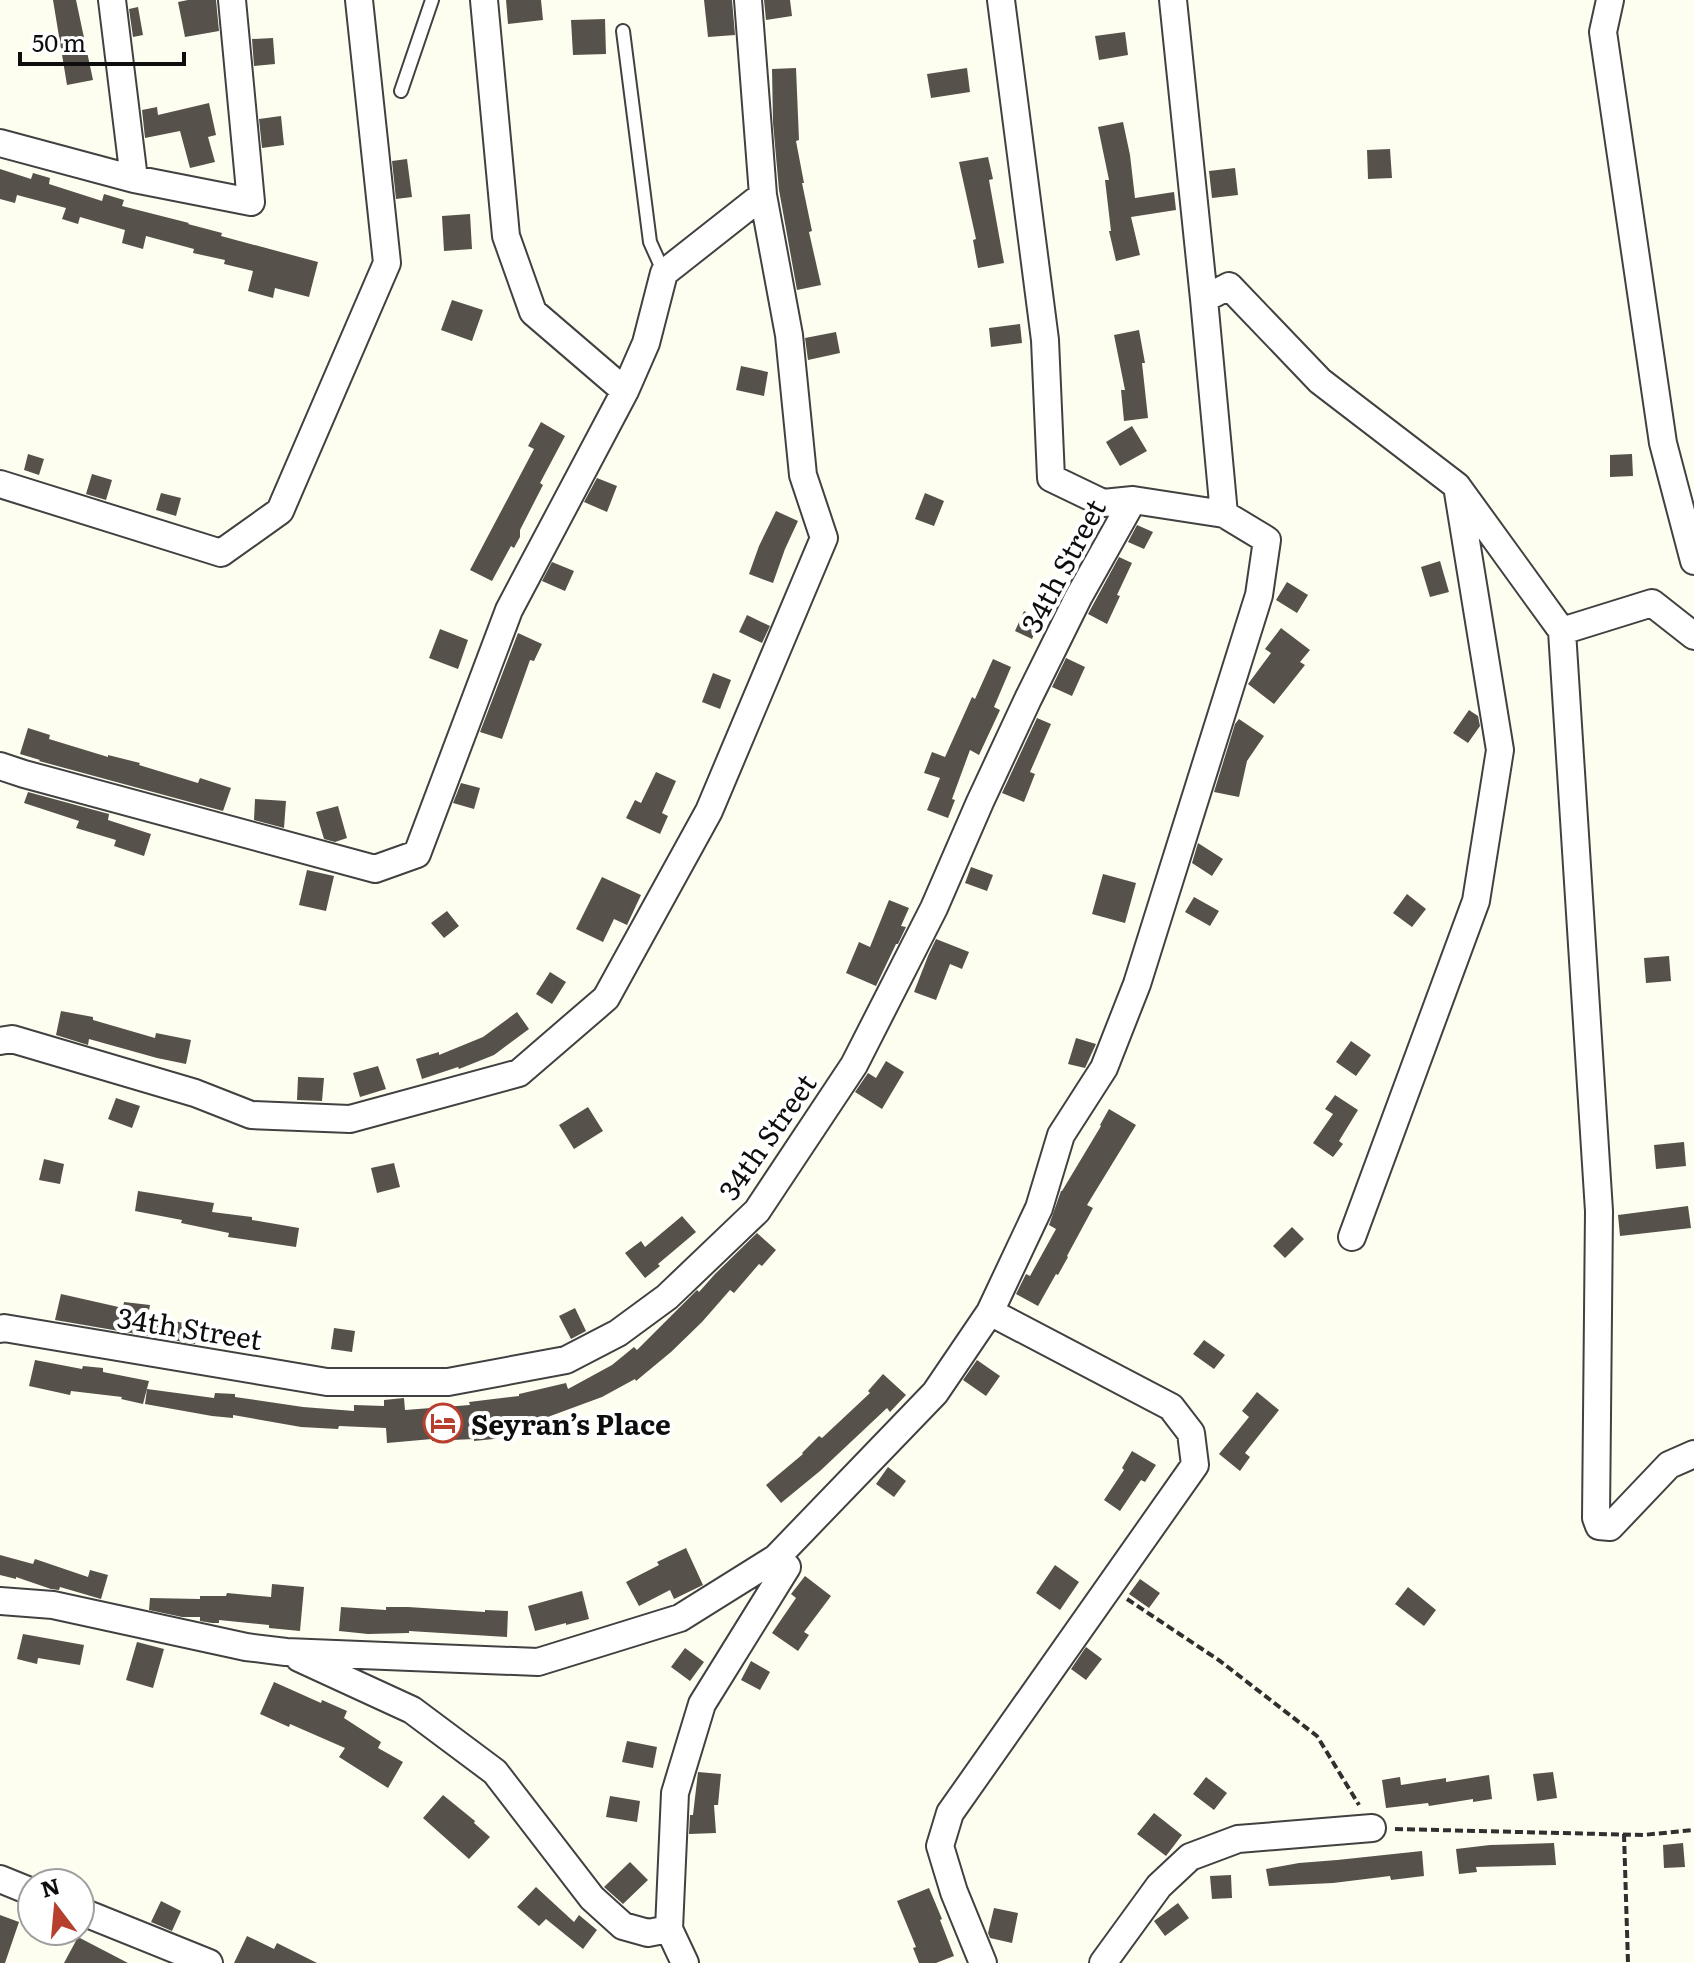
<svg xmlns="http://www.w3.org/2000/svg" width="1694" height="1963" font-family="Literata,serif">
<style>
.building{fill:#56514b}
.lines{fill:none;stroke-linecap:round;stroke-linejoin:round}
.service-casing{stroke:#414141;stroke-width:16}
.minor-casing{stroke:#414141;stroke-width:30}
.path{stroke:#303030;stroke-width:4;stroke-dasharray:8 4;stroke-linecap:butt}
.service{stroke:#fff;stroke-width:12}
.minor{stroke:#fff;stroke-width:26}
.labels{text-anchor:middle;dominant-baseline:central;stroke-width:8;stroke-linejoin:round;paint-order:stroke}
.street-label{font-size:28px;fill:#0e0e0e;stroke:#fff}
.poi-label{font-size:28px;font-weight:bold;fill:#0e0e0e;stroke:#fff;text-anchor:start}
</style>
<rect width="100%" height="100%" fill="#fefef0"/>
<path class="building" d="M53,0H76L93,80L67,85Z
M188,0H216L219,31L185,37L178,2Z
M506,0H541L543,20L508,24Z
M704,0H732L735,35L708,37Z
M764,0H790L792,16L766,20Z
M138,7L143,35L133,37L129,9Z
M605,19L606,54L573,55L571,20Z
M1125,32L1128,55L1099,60L1095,36Z
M273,38L275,64L254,66L252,39Z
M796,68L799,140L796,141L804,183H802L812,231L809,232L821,285L797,290L779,190L773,123L772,69Z
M967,68L970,92L931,98L927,74Z
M209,103L216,135L208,137L215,162L190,168L180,131L145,138L142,110L157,107L158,115Z
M281,116L284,145L262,148L259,119Z
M1123,122L1130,155L1135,198L1174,192L1176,210L1131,217L1140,255L1116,261L1109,231H1111L1105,180H1109L1098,127Z
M1390,149L1392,178L1368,179L1367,150Z
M988,157L993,179L989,180L1004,263L978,268L973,240L976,239L959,162Z
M407,159L412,197L396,199L392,161Z
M1235,168L1238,195L1212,198L1209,171Z
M0,169L31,179L33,173L50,178L49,184L102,201L104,194L124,200L122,206L189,223L188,224L222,233L221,236L318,262L309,297L275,288L273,298L248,291L253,271L224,264L225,260L193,253L194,249L146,236L143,249L122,243L125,230L80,217L78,224L62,219L66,208L17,195L15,203L0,199Z
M470,214L472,249L444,251L442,216Z
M452,300L483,310L472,341L441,330Z
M1020,324L1022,343L991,347L989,328Z
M1139,330L1145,363H1142L1148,418L1124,421L1121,390H1125L1114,335Z
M836,332L840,353L808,360L805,338Z
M741,366L768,372L764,396L736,390Z
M541,422L565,436L540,483L543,485L520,530V537L514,548L511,546L492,581L470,570L534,449L528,446Z
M1132,426L1147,451L1120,466L1106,442Z
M28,454L44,459L39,475L24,470Z
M1632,454L1633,476L1610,477V455Z
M92,474L112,480L106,500L86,494Z
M597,478L617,486L607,512L584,502Z
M161,493L181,498L176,516L156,510Z
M925,493L944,501L934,526L915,519Z
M776,511L798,521L785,549L773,583L749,574L759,546Z
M1137,525L1153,532L1144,549L1128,542Z
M1119,557L1132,563L1117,595L1120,596L1107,624L1088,614Z
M1440,561L1449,592L1430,597L1421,567Z
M552,562L574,571L565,591L542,581Z
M1287,582L1308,595L1297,613L1276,600Z
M1024,611L1041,619L1032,639L1015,631Z
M747,615L770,626L762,643L739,632Z
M1281,628L1310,650L1300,662L1305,665L1274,704L1248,684L1271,653L1265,649Z
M440,629L468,640L458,669L429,658Z
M518,633L542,644L534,661L530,660L502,739L480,732Z
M1066,658L1085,667L1072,696L1052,687Z
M993,659L1011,667L994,707L1000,710L979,755L970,750L952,799L955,800L948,818L927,810L940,778L924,773L932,752L945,757L972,697L975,699Z
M713,673L731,680L720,709L702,702Z
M1469,710L1478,716L1480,726L1468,743L1453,733Z
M1037,718L1051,724L1030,772L1035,774L1024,802L1002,793Z
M1239,719L1264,736L1247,761L1239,797L1214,792L1235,724Z
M28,728L50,735L49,739L108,757V755L140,763L139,765L198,783L200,778L231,788L223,811L39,761L40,760L20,754Z
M656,772L676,781L662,813L668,816L660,834L626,818L635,800L641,803Z
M461,783L480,788L474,809L453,803Z
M28,792L109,814L108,820L151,834L144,856L114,846L116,840L76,828L79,821L24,803Z
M255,799L286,801L284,828L254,820Z
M338,806L347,838L335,842L324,839L316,812Z
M1198,843L1223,859L1212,876L1192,863Z
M971,867L993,875L987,891L965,883Z
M307,870L334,876L326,911L299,905Z
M1103,874L1136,883L1125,923L1092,914Z
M602,877L641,895L627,925L614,919L603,942L576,929Z
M1407,894L1426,909L1412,927L1393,913Z
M1194,897L1219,911L1210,926L1185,912Z
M889,900L909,908L901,926L906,927L898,944H896L876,986L846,973L859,942L870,947Z
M447,911L459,926L444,938L431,923Z
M936,939L969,952L962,969L950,964L936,1000L914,992L928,956Z
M1669,956L1671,981L1646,983L1644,958Z
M550,972L566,982L552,1004L536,994Z
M61,1011L93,1017V1020L155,1038L156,1033L191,1040L186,1064L157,1058L89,1039L88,1045L56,1035Z
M517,1012L529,1029L494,1055L459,1069L458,1067L422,1079L416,1059L439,1052V1055L483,1037Z
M1076,1038L1096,1044L1085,1068L1068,1064Z
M1351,1041L1371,1055L1356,1076L1336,1062Z
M886,1061L904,1072L882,1109L855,1092L868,1073L876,1078Z
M378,1066L386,1089L360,1097L353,1073Z
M298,1077L324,1078L322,1101L297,1100Z
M1335,1095L1358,1110L1339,1141L1343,1144L1333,1157L1313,1143L1333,1114L1325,1109Z
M116,1098L140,1106L132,1128L108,1119Z
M588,1107L603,1131L574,1149L559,1125Z
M1109,1109L1136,1125L1087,1205L1093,1208L1067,1256L1068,1257L1058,1275L1056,1274L1038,1306L1016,1294L1026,1274L1030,1276L1056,1229L1049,1225L1061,1191H1062L1101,1126L1100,1125Z
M1684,1142L1686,1166L1656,1169L1654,1145Z
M44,1159L64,1164L60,1184L39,1180Z
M394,1163L400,1187L377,1193L371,1168Z
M138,1191L214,1203L212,1212L252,1217V1220L299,1228L296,1247L228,1237L229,1233L181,1223L182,1220L135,1211Z
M1688,1206L1691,1228L1620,1236L1618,1215Z
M682,1216L696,1232L658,1264L660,1266L645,1278L625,1253L641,1241L645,1247Z
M1292,1227L1304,1239L1285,1258L1273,1246Z
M757,1233L776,1250L762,1266L759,1264L734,1293L730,1290L702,1322L671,1352L636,1381L635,1379L602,1397L545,1418L502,1427L504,1438L474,1441V1439L432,1441V1439L387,1443L386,1428L339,1426L338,1429L301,1427L233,1415V1418L212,1416L145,1404L147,1389L214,1398L215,1393L235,1394V1397L303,1407L354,1411V1405L384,1406V1400L404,1398L405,1410L470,1405L469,1402L519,1396V1394L566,1383L568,1389L612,1365L634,1347L637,1350L697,1290L699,1292L715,1274Z
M61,1294L123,1308L124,1302L150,1305L148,1316L199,1326L195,1344L55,1320Z
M575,1308L586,1331L571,1339L559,1316Z
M334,1328L355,1331L352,1352L331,1349Z
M1204,1340L1225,1355L1214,1369L1193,1354Z
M35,1360L82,1369L83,1366L103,1368V1372L149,1381L143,1404L121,1399L122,1397L71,1391L70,1395L29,1386Z
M977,1360L1000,1376L986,1396L963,1380Z
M883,1374L906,1395L890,1412L887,1408L820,1471L781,1503L766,1485L803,1454L802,1453L819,1436L822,1438L870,1393L868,1391Z
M1257,1392L1279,1410L1245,1453L1250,1457L1240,1471L1219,1454L1249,1417L1242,1411Z
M1132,1451L1156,1465L1145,1482L1141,1480L1120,1511L1104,1500L1124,1470L1122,1468Z
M888,1467L906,1481L894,1497L876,1484Z
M686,1548L703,1585L674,1599L670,1590L639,1606L626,1582L659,1565L657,1562Z
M0,1555L33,1564L35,1559L88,1577L90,1570L108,1575L101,1599L60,1587L59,1590L51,1589L16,1577V1579L0,1575Z
M1055,1565L1079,1582L1060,1610L1036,1593Z
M805,1576L831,1596L804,1632L809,1635L798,1651L772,1633L796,1598L791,1594Z
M1140,1579L1160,1593L1149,1608L1129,1594Z
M272,1584L304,1587L300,1631L269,1628V1625L219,1620V1623H212L200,1621V1617H182L149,1610L150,1598L200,1599V1596H226L227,1593L271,1597Z
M1408,1587L1436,1610L1424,1626L1395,1604Z
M582,1591L589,1619L566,1625V1623L535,1631L528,1606Z
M341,1607L386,1610V1607H408L485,1612V1610L508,1611L507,1637L409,1631V1633L368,1634L339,1631Z
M23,1634L84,1645L80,1665L38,1658L37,1664L17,1659Z
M137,1642L164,1649L153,1688L126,1680Z
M1086,1647L1102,1659L1086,1680L1071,1669Z
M685,1648L704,1662L690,1681L671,1667Z
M751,1661L770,1672L760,1690L741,1680Z
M274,1682L321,1703L322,1700L347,1711L344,1718L381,1742L378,1748L403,1762L388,1788L339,1757L345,1748L290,1724L289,1727L260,1714Z
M627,1741L657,1747L653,1768L622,1762Z
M698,1772L721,1774L718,1805H714L716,1833L689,1834L690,1815H693Z
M1553,1772L1557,1798L1537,1801L1533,1774Z
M1489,1775L1492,1799L1473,1802V1799L1429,1806L1428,1803L1386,1808L1382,1780L1400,1777L1401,1785L1446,1778V1782Z
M1206,1777L1227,1793L1214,1810L1193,1794Z
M443,1795L475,1821L474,1823L490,1837L469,1859L423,1818Z
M610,1796L640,1801L637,1822L606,1817Z
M1154,1813L1182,1835L1166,1856L1137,1834Z
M1554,1843L1556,1865L1476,1867L1477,1872L1459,1874L1456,1849L1490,1845Z
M1683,1843L1685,1867L1664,1868L1663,1845Z
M1422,1851L1424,1876L1391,1880L1390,1876L1333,1883L1269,1886L1266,1869L1299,1863L1337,1860Z
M630,1862L648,1880L623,1904L604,1887Z
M1231,1875L1232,1898L1212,1899L1210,1876Z
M536,1887L574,1922L579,1915L597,1930L583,1949L546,1919L539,1926L517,1907Z
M929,1888L942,1919L940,1920L954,1956L936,1963H919L913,1948L916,1947L897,1901Z
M161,1901L181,1911L172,1931L151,1922Z
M1178,1903L1189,1918L1165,1936L1154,1921Z
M994,1908L1018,1913L1012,1943L990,1938L988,1933Z
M0,1915L19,1922L5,1963H0Z
M247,1936L274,1949L277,1943L317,1963H234Z
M78,1937L128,1963H64Z"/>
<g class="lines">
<g class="service-casing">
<path id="service" d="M623,31L650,242L664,273
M401,91L432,0"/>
</g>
<g class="minor-casing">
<path id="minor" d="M112,0L134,179
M484,0L506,236L533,312L625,391
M1173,0L1204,299L1224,514
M1610,0L1603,32L1663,443L1694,561
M0,143L134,179L251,202L232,0
M1204,299L1229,286L1320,381L1457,486L1500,750L1476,901L1352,1237
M0,484L221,553L280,511L387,263L359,0
M1457,486L1562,631L1599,1211L1596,1518L1599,1526L1610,1527L1669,1465L1694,1454
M1562,631L1652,603L1694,636
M0,766L24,774L375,869L417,854L509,610L625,391L646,343L664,273L763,195
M0,1041L12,1039L195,1093L251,1115L350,1119L519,1073L606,998L709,811L824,538L803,475L789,335L763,195L748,0
M0,1329L4,1328L327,1382H448L566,1360L618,1333L667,1297L757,1211L854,1065L934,908L980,802L1028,699L1078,598L1133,500
M0,1601L53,1605L246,1647L286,1652L538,1662L680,1618L776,1558L935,1393L990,1312L1039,1208L1061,1135L1104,1068L1137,984L1259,595L1267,540L1224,514L1133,500L1103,503L1051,478L1045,340L1001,0
M299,1658L412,1710L495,1772L592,1898L623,1926L648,1933L669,1929
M0,1879L32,1892
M80,1911L209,1963
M685,1963L669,1929L675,1793L702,1704L787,1567
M983,1963L954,1892L940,1846L950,1813L1195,1465L1191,1433L1171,1407L990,1312
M1103,1963L1159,1886L1190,1857L1238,1839L1372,1828"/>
</g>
<path class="path" d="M1127,1599L1220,1661L1317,1736L1359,1805
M1395,1829L1643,1835L1694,1830
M1624,1834L1628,1963"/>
<use href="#service" class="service"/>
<use href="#minor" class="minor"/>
</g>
<defs>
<g id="hotel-ring" transform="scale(2)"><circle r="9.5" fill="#fff" stroke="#b63f2e" stroke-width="1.5"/><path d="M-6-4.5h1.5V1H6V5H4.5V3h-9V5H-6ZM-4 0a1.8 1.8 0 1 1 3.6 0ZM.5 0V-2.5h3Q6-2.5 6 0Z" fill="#b63f2e"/></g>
</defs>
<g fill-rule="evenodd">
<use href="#hotel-ring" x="443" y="1423"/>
</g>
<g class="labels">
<g class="street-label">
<text transform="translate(1062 565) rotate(-62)">34th Street</text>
<text transform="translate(766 1136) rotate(-55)">34th Street</text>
<text transform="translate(190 1327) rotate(9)">34th Street</text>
</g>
<g class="poi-label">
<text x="471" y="1423">Seyran’s Place</text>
</g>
</g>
<g transform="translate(56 1907) rotate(344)"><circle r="38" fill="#ffffff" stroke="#9f9f9f" stroke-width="2"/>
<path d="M0-6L14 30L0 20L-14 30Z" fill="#b63f2e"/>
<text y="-12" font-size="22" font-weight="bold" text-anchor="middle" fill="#0e0e0e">N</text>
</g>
<path d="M20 52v12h164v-12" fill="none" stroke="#0e0e0e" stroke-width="4"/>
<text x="32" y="52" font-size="24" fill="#0e0e0e" stroke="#ffffff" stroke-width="6" paint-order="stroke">50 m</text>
</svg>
